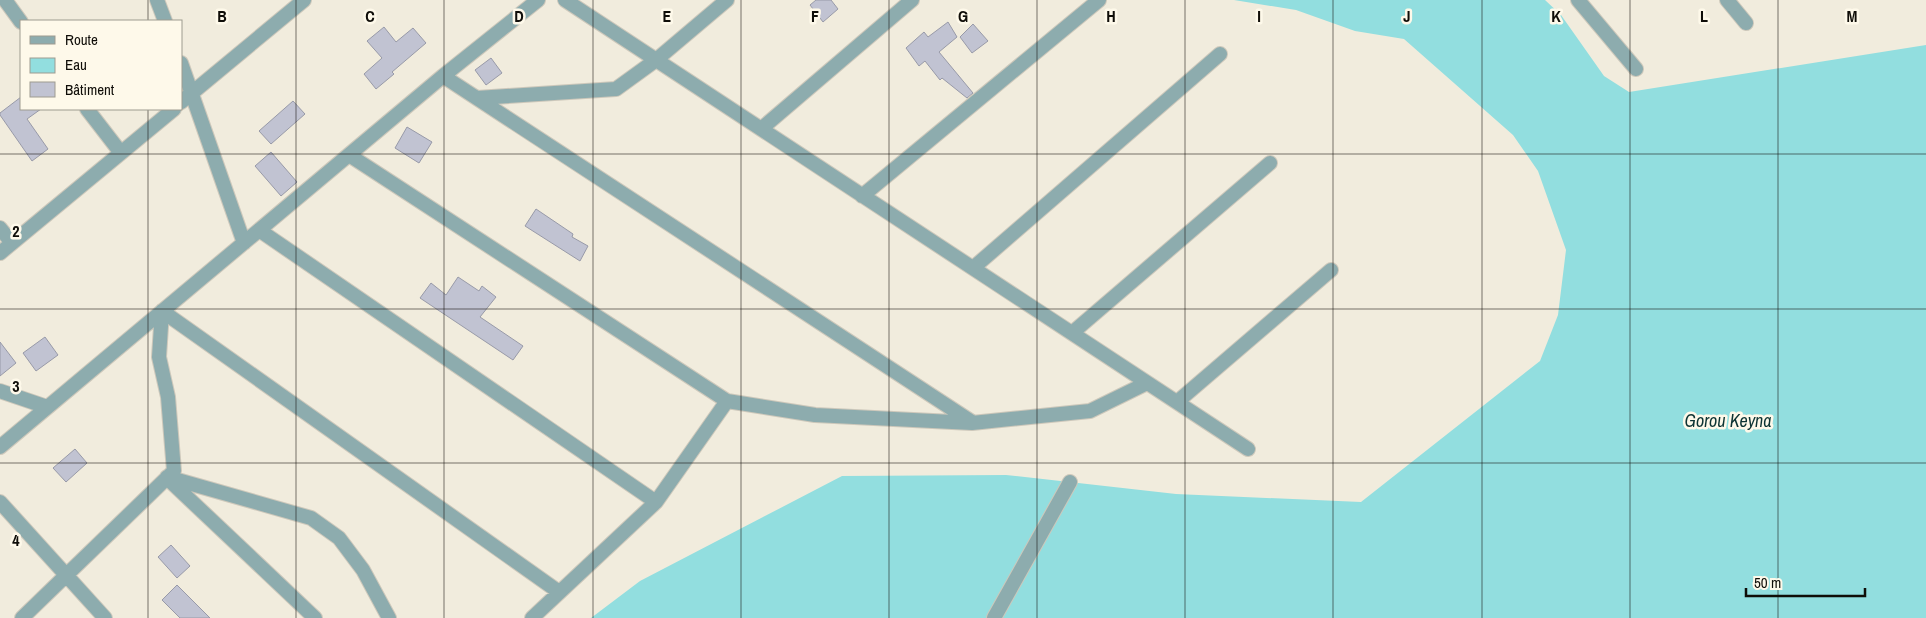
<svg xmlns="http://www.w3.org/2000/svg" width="1926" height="618" font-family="'Archivo Narrow',sans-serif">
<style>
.water{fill:#92dedf}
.building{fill:#c1c3d2;stroke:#989aa8}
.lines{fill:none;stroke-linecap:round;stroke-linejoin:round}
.street-casing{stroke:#cdc8bb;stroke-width:16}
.street{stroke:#8dacae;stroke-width:14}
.grid{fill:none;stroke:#0f0d08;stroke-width:1;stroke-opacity:0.55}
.labels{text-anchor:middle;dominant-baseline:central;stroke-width:5;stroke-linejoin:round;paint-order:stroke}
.water-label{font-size:18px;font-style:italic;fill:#0c3333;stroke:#fef9ea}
.grid-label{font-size:16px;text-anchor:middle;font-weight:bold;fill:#0f0d08;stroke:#fef9ea;stroke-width:5;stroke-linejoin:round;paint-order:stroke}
</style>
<rect width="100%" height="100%" fill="#f1ecdd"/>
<path class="water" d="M1234,0H1545L1561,15L1604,76L1629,92L1926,45V618H591L640,581L842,476L1006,475L1176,494L1361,502L1540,361L1558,315L1566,250L1538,171L1513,135L1404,39L1355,31L1296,10Z"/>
<path class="building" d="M816,0H831L838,9L823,22L810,5Z
M948,22L957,37L939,52L973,93L967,98L942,78L940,80L925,61L919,66L906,48L924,32L928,37Z
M973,24L988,41L972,53L960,37Z
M384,27L396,42L413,28L426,43L392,72L394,74L376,89L364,74L382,58L367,41Z
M491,58L502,73L486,85L475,70Z
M21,97V109H41L27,119L48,149L32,161L0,115V113Z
M293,101L305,114L271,144L259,131Z
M407,127L432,142L419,163L395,148Z
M271,152L297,182L281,196L255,166Z
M536,209L573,234L572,237L588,246L580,261L525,226Z
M458,277L479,291L482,286L496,297L480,317L523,346L513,360L420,298L431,283L446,295Z
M45,337L58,355L36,371L23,353Z
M0,342L16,363L0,376Z
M75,449L87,463L66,482L53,468Z
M171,545L190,566L177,578L158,557Z
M177,585L210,618H180L162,600Z"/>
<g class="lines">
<g class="street-casing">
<path id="street" d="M5,0L21,22
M157,0L165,21
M565,0L1248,449
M1578,0L1636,69
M1727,0L1746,23
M181,63L244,243
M443,76L972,422
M477,98L616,89L656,60L727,0
M181,102L304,0
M87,109L121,153
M761,129L912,0
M349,155L727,401
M862,196L1099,0
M0,228L12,243
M259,230L656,502
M0,253L174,109
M973,268L1220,54
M162,311L559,592
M1072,333L1270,163
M0,391L47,407
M1177,402L1331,270
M0,447L443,76L538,0
M167,477L311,518L339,538L363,570L389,618
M169,480L315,618
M0,502L105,618
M22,618L174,471L168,397L159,357L162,311
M532,618L656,502L727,401L815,415L972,423L1090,411L1147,383
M994,618L1070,482"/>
</g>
<use href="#street" class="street"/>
</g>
<path class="grid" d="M148,0V21M296,0V618M444,0V618M593,0V618M741,0V618M889,0V618M1037,0V618M1185,0V618M1333,0V618M1482,0V618M1630,0V618M1778,0V618M148,109V618M0,154H1926M0,309H1926M0,463H1926"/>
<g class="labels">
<g class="water-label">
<text x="1728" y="420">Gorou Keyna</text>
</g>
</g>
<g class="grid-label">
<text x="222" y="22">B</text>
<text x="370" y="22">C</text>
<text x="519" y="22">D</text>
<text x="667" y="22">E</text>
<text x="815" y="22">F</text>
<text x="963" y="22">G</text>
<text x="1111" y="22">H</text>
<text x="1259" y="22">I</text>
<text x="1407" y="22">J</text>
<text x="1556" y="22">K</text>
<text x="1704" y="22">L</text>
<text x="1852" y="22">M</text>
<text x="16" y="237">2</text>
<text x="16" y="392">3</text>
<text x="16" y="546">4</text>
</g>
<rect x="20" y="20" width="162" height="90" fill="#fef9ea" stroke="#9e9b90"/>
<rect x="30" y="36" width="25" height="8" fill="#8dacae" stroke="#9e9b90"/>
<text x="65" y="45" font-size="15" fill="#0f0d08">Route</text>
<rect x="30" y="58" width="25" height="15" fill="#92dedf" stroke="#9e9b90"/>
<text x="65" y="70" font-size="15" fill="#0f0d08">Eau</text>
<rect x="30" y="82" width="25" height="15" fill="#c1c3d2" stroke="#9e9b90"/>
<text x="65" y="95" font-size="15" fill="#0f0d08">Bâtiment</text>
<path d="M1746 588v8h119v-8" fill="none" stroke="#0f0d08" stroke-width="2.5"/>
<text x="1754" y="588" font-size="15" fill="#0f0d08" stroke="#fef9ea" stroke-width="4" paint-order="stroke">50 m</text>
</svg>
